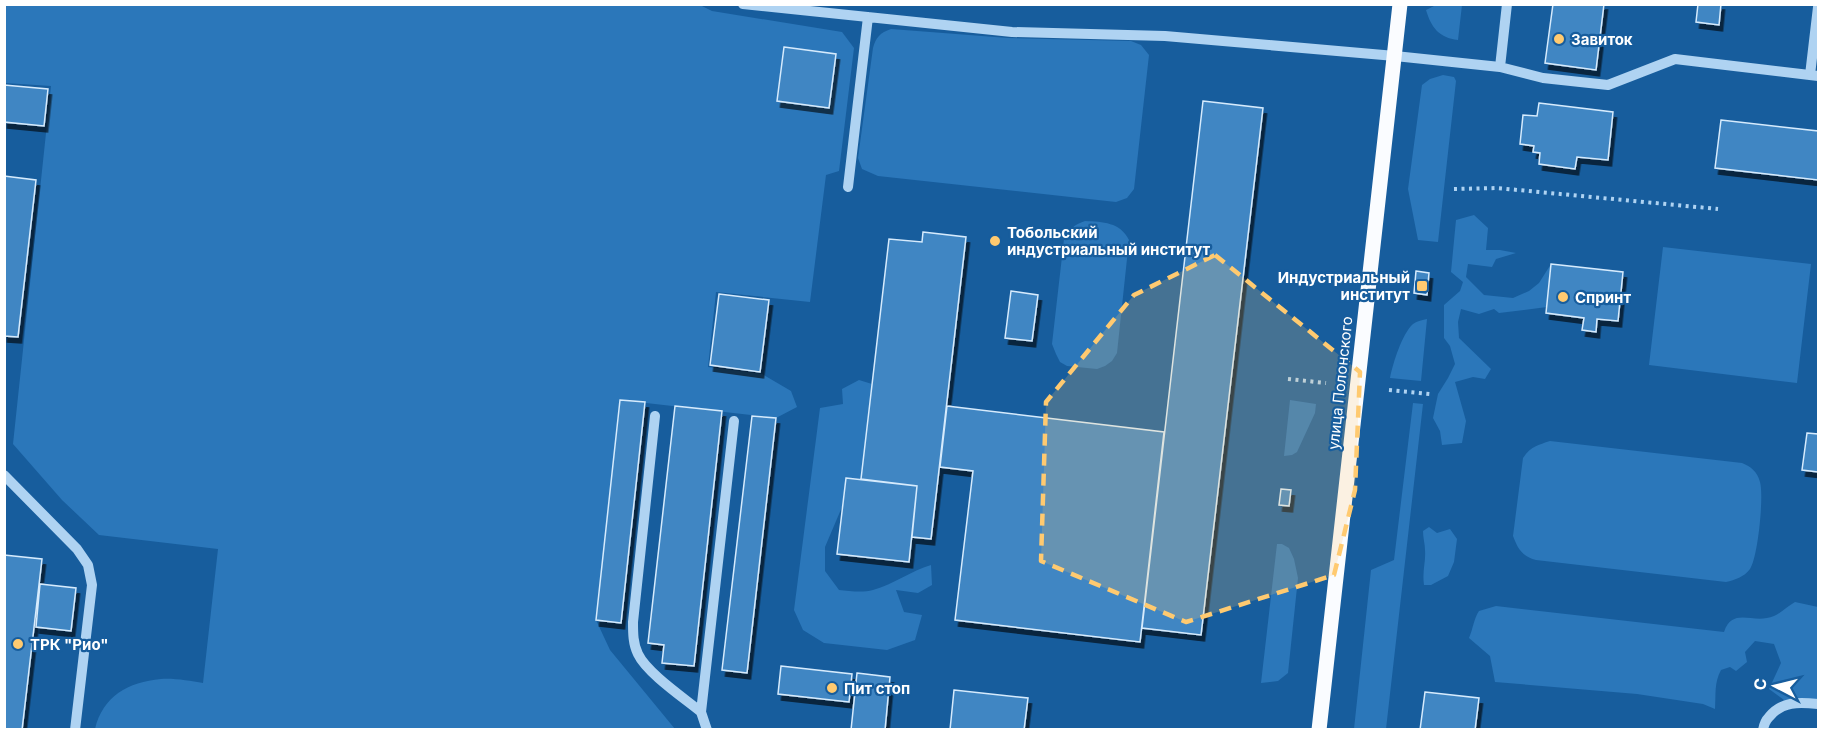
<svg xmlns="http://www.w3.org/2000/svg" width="1823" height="734" font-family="Inter,sans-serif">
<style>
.green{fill:#2b77ba;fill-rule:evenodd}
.building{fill:#4086c3;stroke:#d6ebfd;stroke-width:1.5;filter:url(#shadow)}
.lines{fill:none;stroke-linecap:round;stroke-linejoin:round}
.path{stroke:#afd3f2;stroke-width:4;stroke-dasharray:3 4.5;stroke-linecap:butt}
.minor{stroke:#afd3f2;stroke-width:10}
.major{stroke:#fafcff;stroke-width:15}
.marked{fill:#ffca70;fill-opacity:0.2;stroke:#ffca70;stroke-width:4.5;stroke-dasharray:12 8;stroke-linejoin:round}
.poi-dot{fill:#ffca70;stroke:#175d9d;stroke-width:2}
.labels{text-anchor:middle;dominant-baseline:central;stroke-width:4.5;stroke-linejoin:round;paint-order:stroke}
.poi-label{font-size:15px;font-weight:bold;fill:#fff;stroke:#175d9d;text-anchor:start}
.street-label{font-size:15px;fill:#fff;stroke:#175d9d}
</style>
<defs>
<filter id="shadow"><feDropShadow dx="3.5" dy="6" stdDeviation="0" flood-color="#0009"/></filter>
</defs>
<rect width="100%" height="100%" fill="#175d9d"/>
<path class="green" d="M698,4L712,11L842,32L854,48L839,171L826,175L810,302L716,292L708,367L762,374L791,391L797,407L776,418L620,400L596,620L610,650L675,729H95C103,696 128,682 161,679C174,678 190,681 203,683L218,549L99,535L62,500L13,444L51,86L5,83L4,5ZM784,47L836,54L829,108L777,101Z
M1436,5H1462L1458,40C1439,38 1431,27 1426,10Z
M891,29L1008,38L1131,41L1141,45L1149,55L1134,189L1127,198L1116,202L878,176L862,169L858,158L873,48C876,37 880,33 891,29Z
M1443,75L1454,77L1456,81L1438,242L1418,240L1408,189L1422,85L1430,79Z
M1474,215L1488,228L1486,250H1500L1516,253L1496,259L1492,267L1468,264L1466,277L1484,295L1513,298L1529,291L1539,283L1551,264L1547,307L1499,313L1494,309L1479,314L1461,309L1458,322L1459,338L1491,369L1485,379L1473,377L1455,382L1466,421L1462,443L1442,445L1440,431L1433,418L1438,394L1448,378L1455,364L1450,346L1444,338V305L1460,291L1463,282L1451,272L1456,220Z
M1085,221C1103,222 1120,222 1129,240L1117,353L1112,361L1105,366L1097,369L1067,366L1060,362L1056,354L1052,344L1064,239C1069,229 1074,225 1085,221Z
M1663,247L1811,264L1797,383L1649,365Z
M1427,319L1421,381L1390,378C1393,363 1402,334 1413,324C1417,321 1423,320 1427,319Z
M859,380L872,384L861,479L846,478L842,507L825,547V571L839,590C849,591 863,593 873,590C894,584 911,571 931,565L932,585L918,593L896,590L904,612L922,615L915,640L887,650L824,643L803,630L794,610L820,408L843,404L842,389Z
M1290,400L1316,404L1315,413L1297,452L1292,455L1284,456Z
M1413,403L1423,404L1386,729H1354L1371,570L1394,560Z
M1550,441L1742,463C1751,467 1757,471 1760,482C1764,496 1758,557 1750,569C1744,577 1735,580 1726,582L1536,560C1522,556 1518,549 1513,536L1523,458C1530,447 1538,445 1550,441Z
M1429,527L1437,533L1450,529L1457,539L1454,562L1448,576L1431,585H1424C1422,571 1426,562 1425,550C1425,544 1423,538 1423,531Z
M1277,544H1282L1289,548L1294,559L1298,578L1288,673L1278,681L1261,683Z
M1795,602L1818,607V701L1784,700L1769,689L1781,663L1774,644L1755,641L1745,652L1747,662L1736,671L1730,667L1721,670C1714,683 1716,694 1715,709L1703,704L1637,694L1495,682L1490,656L1469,638C1473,629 1474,618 1479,611L1496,606L1724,632C1733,606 1753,625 1774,616C1781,613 1788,606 1795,602Z"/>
<path class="building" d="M1553,4H1604L1596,70L1545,63Z
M1698,4H1721L1719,25L1696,22Z
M784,47L836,54L829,108L777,101Z
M4,85L48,89L44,126L4,122Z
M1203,101L1263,108L1201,635L1142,628Z
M1539,103L1613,112L1608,160L1577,157L1575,169L1539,164L1540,153L1533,152L1534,146L1520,144L1523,115L1537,116Z
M1721,120L1818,131V180L1715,168Z
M4,176L36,180L18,337L4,336Z
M923,232L966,237L931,539L912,537L917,486L861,479L889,239L922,242Z
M1551,264L1623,272L1618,321L1597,319L1596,332L1582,330L1584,318L1546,313Z
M1416,271L1429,273L1427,295L1414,293Z
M1011,291L1038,295L1032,341L1005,338Z
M719,294L769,300L760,372L710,365Z
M620,400L645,402L621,623L596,620Z
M675,406L722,411L694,666L662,663L664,645L648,643Z
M947,406L1164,432L1140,642L955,620L973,471L940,467Z
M752,416L776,418L747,673L722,670Z
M1807,433L1818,434V472L1802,470Z
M846,478L917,486L909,562L837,554Z
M1281,489L1291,490L1289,506L1279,505Z
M4,555L42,559L22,730H4Z
M40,584L76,588L71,631L36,627Z
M781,666L852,674L849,702L778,694Z
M857,673L890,677L885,730H851Z
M954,690L1028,698L1024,730H950Z
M1425,692L1479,698L1475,730H1420Z"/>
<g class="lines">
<path class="path" d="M1454,189L1497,188L1718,209
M1288,379L1326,383
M1389,390L1430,394"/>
<path class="minor" d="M743,4L1012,32L1165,36L1395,56L1500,67L1543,78L1608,85L1675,59L1818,76
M1500,67L1507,4
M1810,75L1818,7
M848,187L868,17
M655,416L633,622C633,633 633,644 638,654C647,673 684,698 701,712
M4,475L77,549L88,565L92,585L75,730
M707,730L701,712L734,421
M1763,730C1764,724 1765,721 1769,717C1782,701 1799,702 1818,704"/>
<path class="major" d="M1319,730L1400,4"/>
</g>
<path class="marked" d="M1215,255L1360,372L1355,490L1334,575L1186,622L1041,561L1046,402L1134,295Z"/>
<g class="poi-dot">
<circle cx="1559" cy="39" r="6"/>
<circle cx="995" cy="241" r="6"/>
<rect x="1416" y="280" width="12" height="12" rx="3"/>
<circle cx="1563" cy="297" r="6"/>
<circle cx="18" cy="644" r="6"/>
<circle cx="832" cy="688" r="6"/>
</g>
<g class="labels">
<g class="poi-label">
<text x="1571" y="39">Завиток</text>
<text x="1007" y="232">Тобольский<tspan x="1007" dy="17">индустриальный институт</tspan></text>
<text x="1410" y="277" text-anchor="end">Индустриальный<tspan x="1410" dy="17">институт</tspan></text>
<text x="1575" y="297">Спринт</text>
<text x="30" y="644">ТРК "Рио"</text>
<text x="844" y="688">Пит стоп</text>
</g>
<g class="street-label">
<text transform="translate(1340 383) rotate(-84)">улица Полонского</text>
</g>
</g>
<rect width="1823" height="734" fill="none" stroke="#ffffff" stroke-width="12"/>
<g transform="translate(1775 686) rotate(277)" stroke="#175d9d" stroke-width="4.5" paint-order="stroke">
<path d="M0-4.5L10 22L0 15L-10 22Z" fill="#ffffff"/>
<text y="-9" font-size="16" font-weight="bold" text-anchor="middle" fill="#ffffff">С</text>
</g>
</svg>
